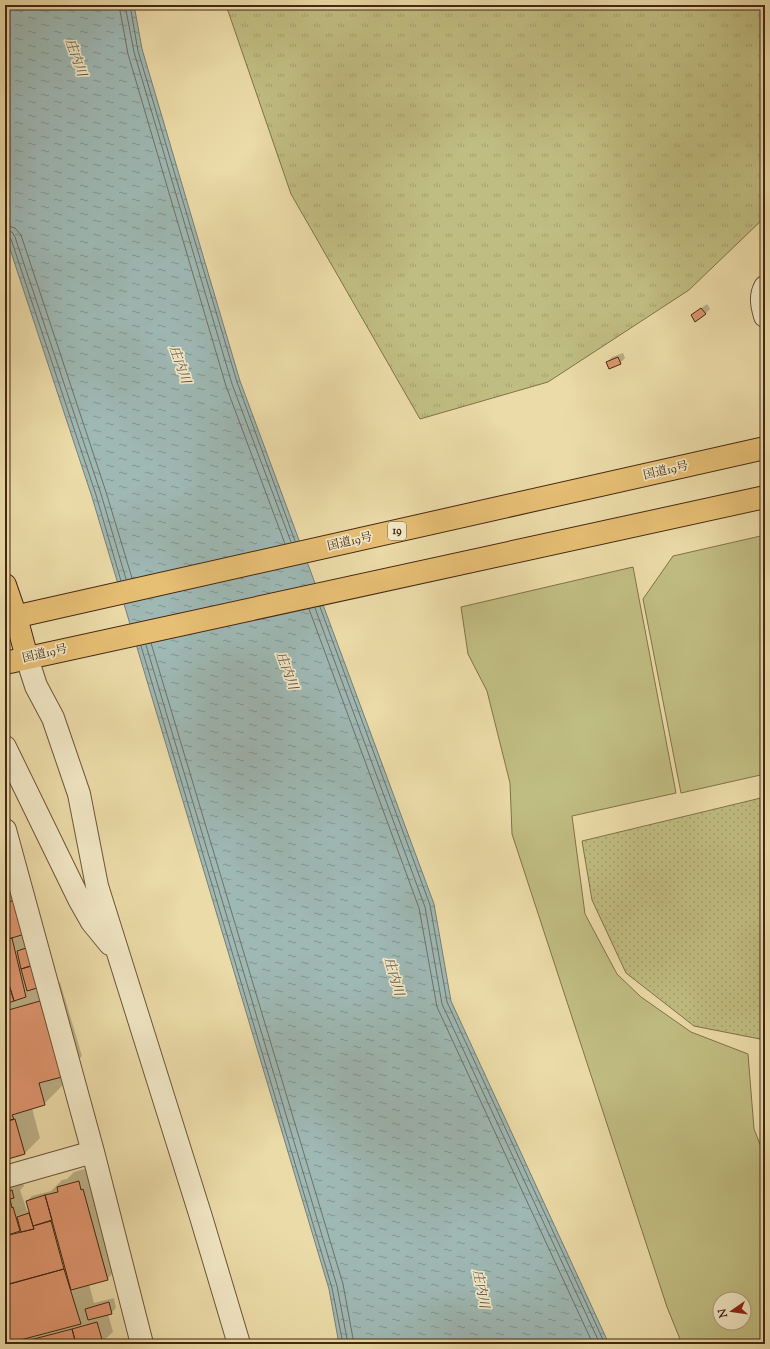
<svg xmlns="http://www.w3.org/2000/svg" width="770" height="1349" font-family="'Sorts Mill Goudy','Noto Serif JP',serif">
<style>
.grass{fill:url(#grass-tufts);stroke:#82724a}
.park{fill:url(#park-dots);stroke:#82724a}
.garden{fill:#c0bd82;stroke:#82724a;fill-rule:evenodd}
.water{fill:url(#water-ripples);stroke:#7a7e73}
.shadow{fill:#0003}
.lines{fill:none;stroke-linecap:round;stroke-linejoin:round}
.shore{stroke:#717063;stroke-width:1}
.building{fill:#df966f;stroke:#442812}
.minor-casing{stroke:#6e5538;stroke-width:24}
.major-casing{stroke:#442812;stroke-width:24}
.highway-casing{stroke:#442812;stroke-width:24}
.minor{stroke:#f2e8c6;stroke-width:22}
.major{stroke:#e6be74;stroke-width:22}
.highway{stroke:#e6be74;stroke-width:22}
.labels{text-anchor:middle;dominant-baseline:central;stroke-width:3.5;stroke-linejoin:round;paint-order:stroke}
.shield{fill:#f2e8c6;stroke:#786248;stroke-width:1}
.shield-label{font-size:11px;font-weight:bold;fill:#442812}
.street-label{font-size:12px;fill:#442812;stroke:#f2e8c6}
.water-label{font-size:13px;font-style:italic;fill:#5a4c3a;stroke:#f2e8c6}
</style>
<defs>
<pattern id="grass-tufts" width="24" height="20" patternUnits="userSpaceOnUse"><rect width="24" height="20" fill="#c0bd82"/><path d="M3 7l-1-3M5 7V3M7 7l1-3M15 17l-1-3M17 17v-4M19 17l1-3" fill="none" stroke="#a6a26f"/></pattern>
<pattern id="park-dots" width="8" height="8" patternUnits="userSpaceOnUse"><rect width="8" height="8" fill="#c0bd82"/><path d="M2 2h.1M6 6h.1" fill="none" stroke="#a6a26f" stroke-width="1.8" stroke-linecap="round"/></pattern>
<pattern id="water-ripples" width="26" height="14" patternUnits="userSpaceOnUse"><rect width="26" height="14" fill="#9eb8b4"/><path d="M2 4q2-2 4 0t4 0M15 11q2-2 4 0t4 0" fill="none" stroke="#829691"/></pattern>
</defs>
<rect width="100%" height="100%" fill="#ebdba8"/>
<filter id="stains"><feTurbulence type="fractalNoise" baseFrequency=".005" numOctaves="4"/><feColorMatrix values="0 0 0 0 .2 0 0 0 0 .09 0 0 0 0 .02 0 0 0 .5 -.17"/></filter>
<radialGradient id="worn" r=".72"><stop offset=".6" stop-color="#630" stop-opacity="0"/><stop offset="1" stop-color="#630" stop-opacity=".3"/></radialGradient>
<path class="grass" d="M226,5H765V217L689,290L548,382L420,419L291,194Z"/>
<path class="park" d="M765,797V1040L694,1026L626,973L592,900L582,841Z"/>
<path class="garden" d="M765,535V774L681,793L643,599L673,556Z
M633,567L676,793L572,816L585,914L617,974L641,997L691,1032L748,1054L754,1129L765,1157V1344H682L667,1307L512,834L510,783L487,691L468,654L461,607ZM720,1299H744V1323H720Z"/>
<path class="water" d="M5,5H134L142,49L240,381L434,904L451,1001L609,1344H339L329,1289L92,497L5,234Z"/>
<path class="shadow" d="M707,304L710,309L705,314L692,315Z
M623,353L625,358L620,363L607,362L612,357Z
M5,884L8,895L25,890L41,982L34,989L60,982L82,1056L62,1076L64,1084L44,1104L32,1108L40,1138L25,1153L5,1159Z
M95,1166L123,1263L107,1279L89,1284L94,1303L114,1298L116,1308L111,1313L108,1314L113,1332L102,1342L96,1344H5V1185L22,1180L24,1186L20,1190L27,1211L30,1210L27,1201L32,1196L51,1191L62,1180L67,1179L74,1172Z"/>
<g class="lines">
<path class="shore" d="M119,5L128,54L226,386L285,544
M125,5L134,52L232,384L291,542
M130,5L138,51L237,382L295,541
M5,225L15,228L21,235L106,492L132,578
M5,231L12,232L15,237L101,494L126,579
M5,236H8L11,239L96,495L121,581
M320,607L430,905L447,1002L605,1344
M315,608L425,907L442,1004L600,1344
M309,609L419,908L437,1007L593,1344
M151,643L343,1284L354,1344
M146,645L337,1286L348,1344
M141,646L332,1288L343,1344"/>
</g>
<path class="building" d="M701,308L706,314L695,322L691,315Z
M618,357L621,364L609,369L606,362Z
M15,900L25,934L5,940V903Z
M12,938L26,997L14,1001L5,971V940Z
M26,948L31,966L21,969L17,951Z
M31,966L37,988L27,991L21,969Z
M5,972L14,1001L5,1004Z
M40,1001L62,1077L39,1083L45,1105L12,1115L14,1119L5,1121V1011Z
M15,1119L25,1154L5,1160V1122Z
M79,1181L81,1190L83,1189L108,1280L71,1290L45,1195L58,1192L57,1187Z
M12,1190L14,1198L10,1199L12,1208L13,1207L20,1231L5,1236V1192Z
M45,1195L52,1220L33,1226L26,1201Z
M29,1213L34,1229L21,1232L17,1217Z
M51,1221L64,1269L10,1284L5,1264V1236L34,1229L33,1226Z
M5,1266L10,1283L5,1284Z
M64,1269L81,1324L5,1344V1285Z
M109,1302L112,1314L88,1320L85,1309Z
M97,1322L103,1343L76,1344L72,1329Z
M72,1329L76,1344H15Z"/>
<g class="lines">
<g class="minor-casing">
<path id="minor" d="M765,287C760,296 762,306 765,316
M27,658L36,686L53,718L79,794L97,886L201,1217L239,1344
M5,747L79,899L92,922L110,944
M5,830L93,1152L142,1344
M5,1177L93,1152"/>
</g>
<g class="major-casing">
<path id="major" d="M5,585L16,617L27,658"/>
</g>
<g class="highway-casing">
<path id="highway" d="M5,619L765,448
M5,663L765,497"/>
</g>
<use href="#minor" class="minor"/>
<use href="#major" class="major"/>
<use href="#highway" class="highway"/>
</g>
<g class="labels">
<rect class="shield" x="388" y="522" width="18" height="18" rx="3"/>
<g class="shield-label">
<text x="397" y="531">19</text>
</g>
<g class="street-label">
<text transform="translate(666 471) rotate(-13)">国道19号</text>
<text transform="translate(350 542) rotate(-13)">国道19号</text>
<text transform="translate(45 654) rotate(-13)">国道19号</text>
</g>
<g class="water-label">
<text transform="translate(75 58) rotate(71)">庄内川</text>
<text transform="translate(179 365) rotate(71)">庄内川</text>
<text transform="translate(286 671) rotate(70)">庄内川</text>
<text transform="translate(393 977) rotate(74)">庄内川</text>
<text transform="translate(480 1289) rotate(79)">庄内川</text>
</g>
</g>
<rect width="770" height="1349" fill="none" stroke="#ebdba8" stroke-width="20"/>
<rect x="6" y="6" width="758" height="1337" fill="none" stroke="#442812" stroke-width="2"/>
<rect x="10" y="10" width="750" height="1329" fill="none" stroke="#442812"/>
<g transform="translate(732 1311) rotate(257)"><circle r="19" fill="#f2e8c6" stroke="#ac9b7e"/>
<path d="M0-3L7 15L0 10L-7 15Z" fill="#8f2418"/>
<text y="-6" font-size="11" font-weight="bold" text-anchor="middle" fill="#442812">N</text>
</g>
<rect width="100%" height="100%" filter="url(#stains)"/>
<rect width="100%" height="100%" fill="url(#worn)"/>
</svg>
